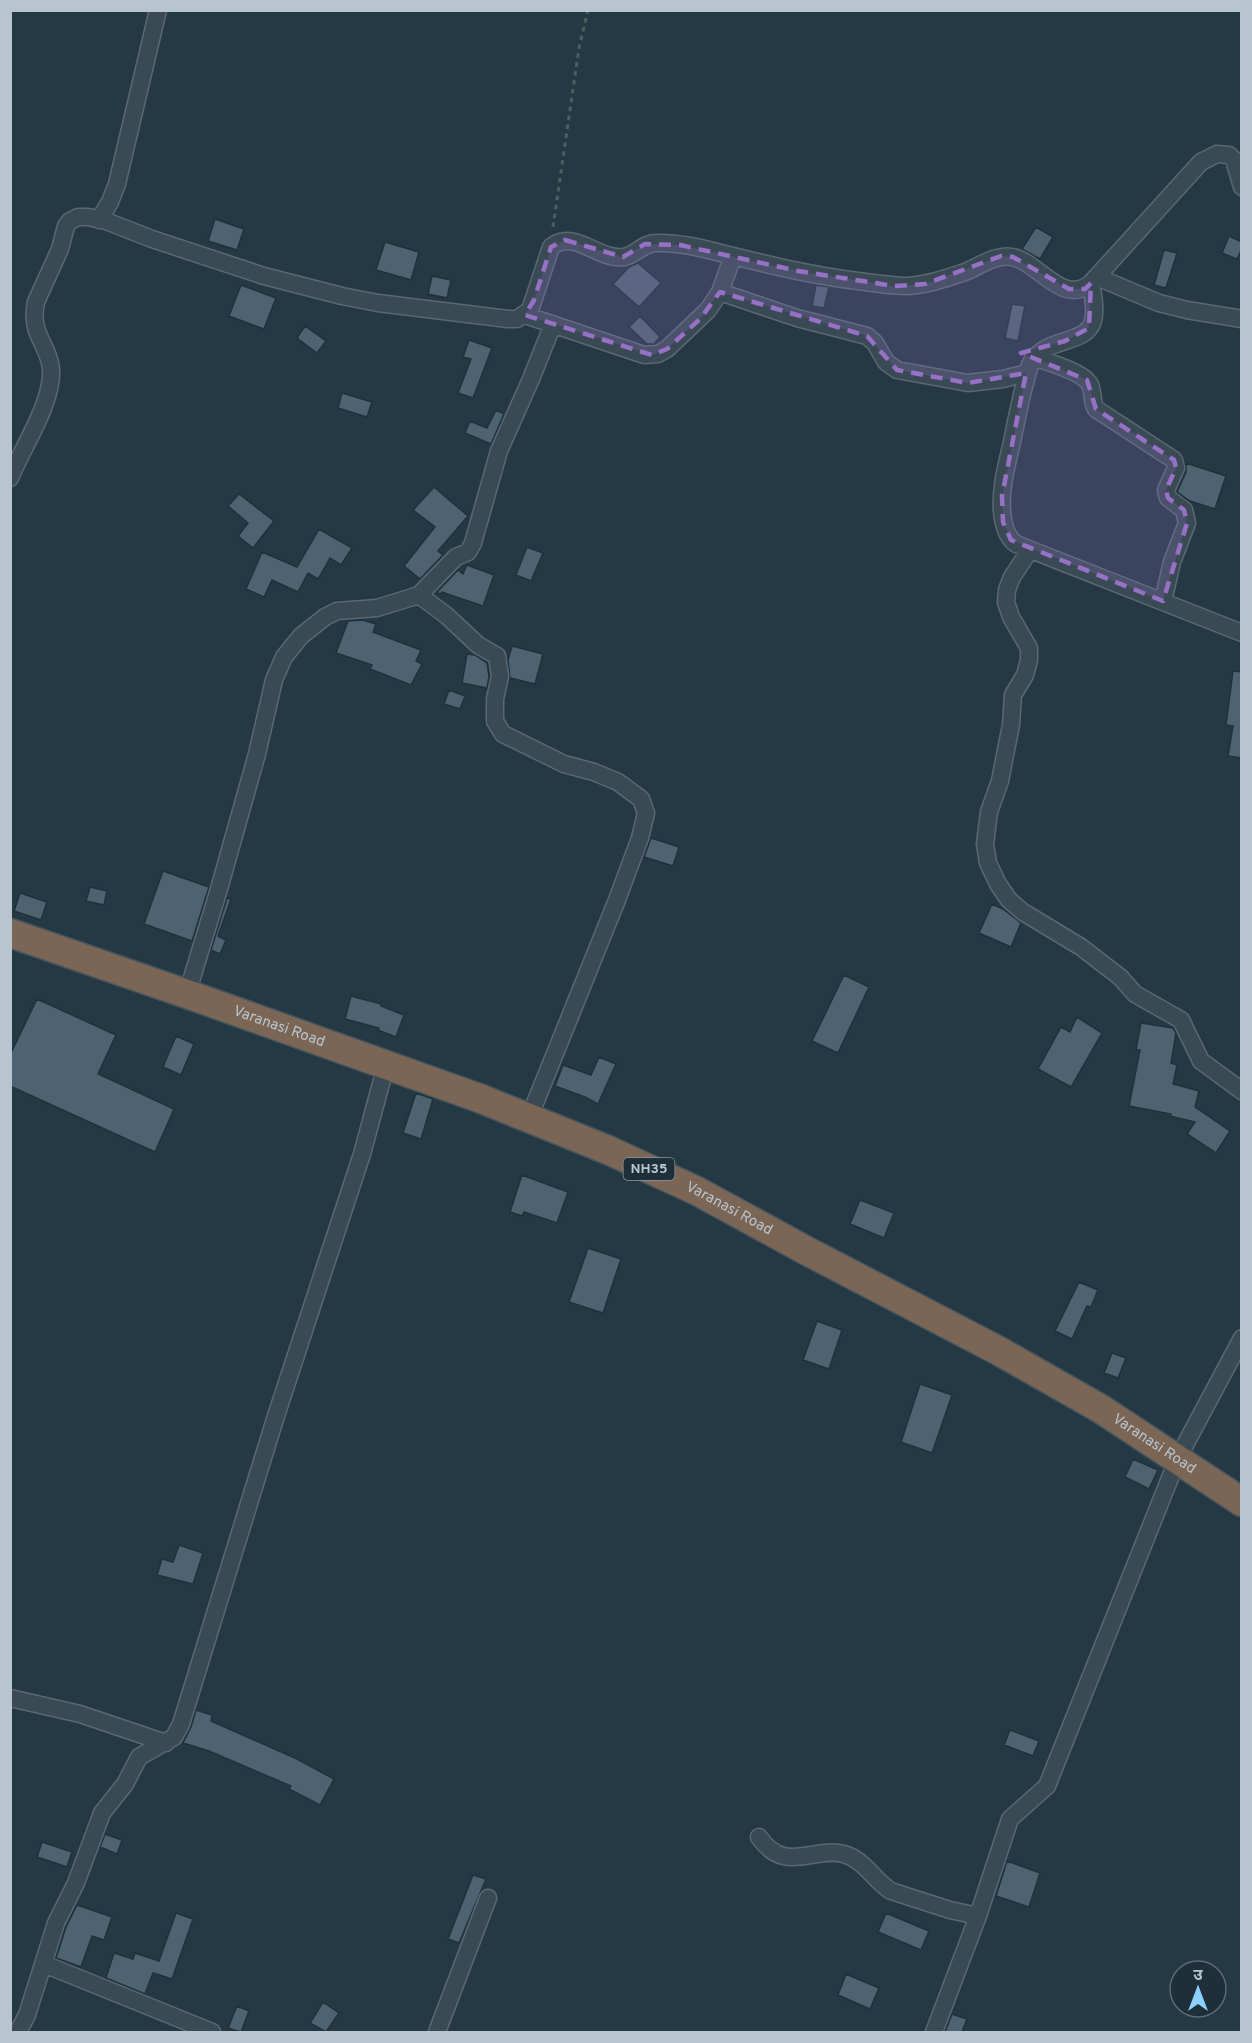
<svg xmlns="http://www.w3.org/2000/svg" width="1252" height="2043" font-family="Overpass,'Noto Sans Devanagari',sans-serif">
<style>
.building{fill:#4e6371;stroke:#20313c;stroke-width:1.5}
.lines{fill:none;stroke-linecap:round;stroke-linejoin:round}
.street-casing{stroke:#596872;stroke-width:19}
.highway-casing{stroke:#44555f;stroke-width:31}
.path{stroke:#46625f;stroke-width:3;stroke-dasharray:4.5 4.5;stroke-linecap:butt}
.street{stroke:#3a4a55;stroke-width:16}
.highway{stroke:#7b6656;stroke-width:28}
.marked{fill:#9671c6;fill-opacity:0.2;stroke:#9671c6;stroke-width:4.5;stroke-dasharray:12 8;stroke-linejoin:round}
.labels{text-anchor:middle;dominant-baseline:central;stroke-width:6;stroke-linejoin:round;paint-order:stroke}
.shield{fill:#1e2f3a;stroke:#8a98a2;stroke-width:1.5}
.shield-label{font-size:14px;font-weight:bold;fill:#b8c5ce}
.street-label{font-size:15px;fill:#b8c5ce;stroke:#1e2f3a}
</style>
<rect width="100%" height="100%" fill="#253945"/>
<path class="building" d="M215,219L244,229L237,250L208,241Z
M1036,227L1053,237L1040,259L1022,249Z
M1229,236L1242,242V248L1237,259L1222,253Z
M385,242L419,252L411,280L376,270Z
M1164,250L1177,253L1166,288L1154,285Z
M638,263L661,283L639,307L613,284L629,267Z
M432,276L451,280L447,298L428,294Z
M241,285L276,298L264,329L229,316Z
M816,285L829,287L824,308L812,306Z
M1012,304L1025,306L1018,341L1005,338Z
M640,316L660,337L654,344H647L629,327Z
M305,326L326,341L317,353L297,338Z
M469,340L492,348L473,398L458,393L471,359L463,357Z
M342,393L372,402L367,417L338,408Z
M496,410L504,414L491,444L465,433L470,421L487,428Z
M1186,463L1226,476L1215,509L1190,501L1177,492L1186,472Z
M434,487L468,516L438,551L443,555L420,579L404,566L435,527L413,510Z
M239,494L274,521L253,548L238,536L248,523L228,506Z
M319,529L352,548L341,565L330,558L318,579L308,573L298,592L272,580L264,597L246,589L262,552L297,567Z
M527,547L543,553L531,581L516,575Z
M467,565L494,575L483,606L442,592L440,594L437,592L458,570L463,574Z
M363,620L376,624L373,632L421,650L416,661L422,664L411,685L370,669L372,665L336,653L348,621Z
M512,646L543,654L535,684L510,678L508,660Z
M467,654L475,655L487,663L489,676L487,688L462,683Z
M1233,671L1242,672V758L1228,756L1233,726L1226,725Z
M449,690L465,696L460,709L444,704Z
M651,838L679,847L673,866L644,857Z
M163,871L209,887L192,941L144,924Z
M90,887L107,891L104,905L86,901Z
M20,893L47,902L41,920L14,911Z
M227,898L231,899L218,936L226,940L220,954L211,950Z
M992,904L1003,909L1021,923L1011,947L979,933Z
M844,975L869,987L838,1053L812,1041Z
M351,996L381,1004V1006L404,1015L396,1037L378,1030L379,1028L345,1019Z
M37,999L116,1035L98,1074L174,1109L155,1152L10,1086V1055Z
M1077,1017L1102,1033L1071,1087L1038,1069L1061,1027L1070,1032Z
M1141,1023L1173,1028L1176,1033L1171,1063L1177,1065L1173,1084L1199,1091L1195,1107L1230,1131L1216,1153L1187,1134L1195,1122L1170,1116L1171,1114L1129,1106L1140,1050H1136Z
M176,1036L194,1044L181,1075L163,1067Z
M599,1057L616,1064L598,1104L585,1097L555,1086L563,1065L591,1075Z
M416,1093L433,1099L421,1139L403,1133Z
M522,1175L568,1192L557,1223L524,1212L522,1216L510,1212Z
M860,1200L894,1213L884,1238L850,1224Z
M588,1248L621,1259L603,1313L569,1302Z
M1079,1282L1098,1290L1091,1307L1087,1306L1072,1339L1055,1331Z
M817,1321L842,1330L829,1369L803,1360Z
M1112,1353L1126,1358L1118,1378L1104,1373Z
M920,1384L952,1395L932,1453L901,1442Z
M1133,1459L1158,1470L1149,1489L1125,1477Z
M179,1545L203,1553L193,1584L157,1575L162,1559L173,1562Z
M196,1710L212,1715L211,1721L297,1759L334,1779L320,1805L289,1789L291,1786L209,1751L183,1743L191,1727Z
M1010,1730L1039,1741L1033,1756L1004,1745Z
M105,1834L122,1840L117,1854L100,1847Z
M42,1842L72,1852L67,1867L37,1857Z
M1007,1861L1040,1873L1029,1907L996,1896Z
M473,1875L486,1879L459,1943L448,1939Z
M77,1905L112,1917L104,1940L92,1936L81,1967L56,1958L66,1927Z
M176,1913L193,1919L172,1979L153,1973L145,1994L106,1978L114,1953L133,1959L135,1953L159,1961Z
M886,1913L929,1931L921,1950L878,1932Z
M846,1974L879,1988L870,2009L838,1995Z
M323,2002L339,2013L326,2032L310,2023Z
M237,2006L249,2011L241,2032L228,2028Z
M952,2014L967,2019L962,2032H945Z"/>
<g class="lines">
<g class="street-casing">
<path id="street" d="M99,220L110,202L117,184L158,10
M1097,277L1159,303L1187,310L1242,319
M1091,283C1093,294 1096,310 1093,321C1086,346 1043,336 1030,365C1022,390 1017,416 1012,442C1007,464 1000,488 1002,511C1003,523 1006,537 1016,544L1242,633
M720,292L797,318L867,336L875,343L886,362L897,370L968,383L1003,379L1027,373
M525,315L644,355L658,354L667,349L708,310L720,292L733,256
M1033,357C1047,362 1081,371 1089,383C1094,390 1091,401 1096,409L1174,460L1176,468L1166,490L1168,498L1184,510L1187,523L1172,562L1163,601
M10,478C23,446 53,403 51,369C49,344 29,335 36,302L60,249L66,226L70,221L78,217H88L106,221L152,239L264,276L342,296L378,303L508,319H517L530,310L551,247C574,228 599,261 624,257C636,255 643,243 656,243C682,242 708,250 733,256C774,266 815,276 858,281C874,283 891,286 907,286C927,285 947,278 965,272C980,266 995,254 1012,257C1038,261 1062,307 1091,283L1201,162L1217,154L1229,155L1234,160L1242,187
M1030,550L1012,577L1007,590L1006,602L1011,617L1029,648V660L1025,675L1013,695L1011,725L1006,750L1000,781L989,812L985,844L988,863L998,884L1009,900L1023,912L1081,947L1103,964L1120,977L1135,994L1181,1020L1201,1061L1242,1091
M419,595L456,557L468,552L473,543L499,451L531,379L553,324
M187,994L219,889L257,754L274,680L284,657L301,636L325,617L337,611L377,608L419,595L447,616L478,645L497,656L500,676L495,699V721L503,734L564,764L594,772L618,782L641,799L646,813L640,838L617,900L529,1118
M10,1698L80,1714L166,1743
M759,1837C785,1875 813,1846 844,1854C865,1860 874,1881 891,1891L950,1910L978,1916
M44,1964L212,2032
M18,2032L27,2015L56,1923L76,1883L102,1813L125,1784L139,1757L174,1737L181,1724L276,1416L362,1154L386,1065
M437,2032L488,1898
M934,2032L978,1916L1010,1819L1047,1786L1178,1458L1242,1338"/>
</g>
<g class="highway-casing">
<g id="highway">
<path id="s1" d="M10,933L187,994L479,1098L608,1150L697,1191L807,1251L999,1351L1101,1409L1242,1502"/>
</g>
</g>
<path class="path" d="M553,227L579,48L588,10"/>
<use href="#street" class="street"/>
<use href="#highway" class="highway"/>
</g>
<path class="marked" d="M565,240L623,257L645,244L680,245L798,271L894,286L925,284L1001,256L1013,257L1069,289H1085L1091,283L1089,328L1065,341L1021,353L1087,380L1096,409L1174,460L1176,468L1166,490L1168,498L1184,510L1187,523L1163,601L1011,540L1003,522L1002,496L1026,373L968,383L897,370L867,336L720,292L700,319L667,349L652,355L525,315L534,300L551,247Z"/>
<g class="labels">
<rect class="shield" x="623.5" y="1158" width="51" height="22" rx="4.5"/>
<g class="shield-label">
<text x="649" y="1169">NH35</text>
</g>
<g class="street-label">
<text stroke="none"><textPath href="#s1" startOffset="285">Varanasi Road</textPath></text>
<text stroke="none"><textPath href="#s1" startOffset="771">Varanasi Road</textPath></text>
<text stroke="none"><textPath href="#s1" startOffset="1257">Varanasi Road</textPath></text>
</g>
</g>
<rect width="1252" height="2043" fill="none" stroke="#b8c5ce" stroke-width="24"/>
<g transform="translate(1198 1989)"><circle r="28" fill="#1e2f3a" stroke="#5c6b75" stroke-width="1.5"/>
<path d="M0-4.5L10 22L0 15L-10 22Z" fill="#8ccfff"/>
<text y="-9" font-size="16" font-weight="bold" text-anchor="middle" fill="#b8c5ce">उ</text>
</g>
</svg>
